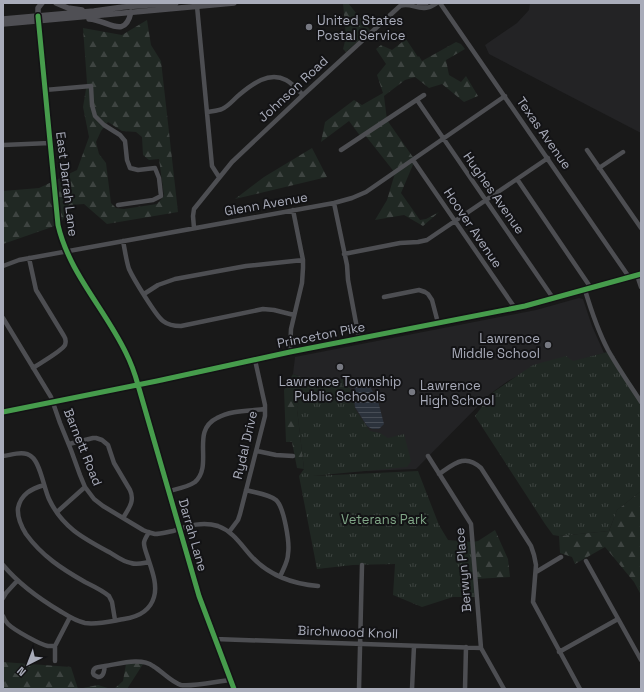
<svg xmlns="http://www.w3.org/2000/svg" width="644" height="692" font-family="'Space Grotesk',sans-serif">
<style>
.built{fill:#232325}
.forest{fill:url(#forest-firs);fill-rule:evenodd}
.park{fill:url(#park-tufts)}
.water{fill:url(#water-rules)}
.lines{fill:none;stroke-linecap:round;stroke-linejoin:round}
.minor{stroke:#4d4e52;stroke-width:4.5}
.major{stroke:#4f4f54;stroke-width:5.5}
.cycleway-casing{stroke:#131315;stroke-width:8}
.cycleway{stroke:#469c4c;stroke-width:5}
.poi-dot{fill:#777982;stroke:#131315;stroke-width:1.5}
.labels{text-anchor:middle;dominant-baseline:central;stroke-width:4;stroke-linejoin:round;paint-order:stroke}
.poi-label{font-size:13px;fill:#a9acba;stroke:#131315;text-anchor:start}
.street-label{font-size:13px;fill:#a9acba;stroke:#131315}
.park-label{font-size:13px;fill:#80a687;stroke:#131315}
</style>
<defs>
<pattern id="forest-firs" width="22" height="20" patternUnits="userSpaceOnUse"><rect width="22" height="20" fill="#202823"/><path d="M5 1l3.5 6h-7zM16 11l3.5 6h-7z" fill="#3e4441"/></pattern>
<pattern id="park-tufts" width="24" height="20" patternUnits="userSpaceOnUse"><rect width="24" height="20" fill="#202823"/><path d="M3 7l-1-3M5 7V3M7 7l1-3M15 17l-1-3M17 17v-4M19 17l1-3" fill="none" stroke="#3e4441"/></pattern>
<pattern id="water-rules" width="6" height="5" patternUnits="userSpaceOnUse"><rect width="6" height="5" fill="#2b323c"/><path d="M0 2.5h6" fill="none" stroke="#474d56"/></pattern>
</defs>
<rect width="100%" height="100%" fill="#191919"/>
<path class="built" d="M530,3H641V133L489,54L485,45L517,23L529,10Z
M579,298L583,299L592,326L604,353L562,365L535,367L508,381L490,394L416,469L317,473L297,409L306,379L293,374L295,357L536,310Z"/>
<path class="forest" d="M343,3H348L370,30L346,52L343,49L346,37Z
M147,20L151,45L161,61L178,212L107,224L84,204L70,205L62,221L52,227L3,244V191L39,188L77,170L89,137L83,107L87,83L83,28L122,35ZM108,122L122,131L136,132L142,137L143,155L149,160L159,159L164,196L157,204L124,209L116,208L111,203L106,163L99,154L96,142L101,131Z
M406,39L418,57L419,56L422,61L456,42L461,44L465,49L446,60L449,75L461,82L466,76L478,96L464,102L442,84L429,88L415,77L405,80L384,96L387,120L415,160L401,193L420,220L426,219L439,212L423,226L404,215L375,220L387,200L395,173L365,135L361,137L349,121L321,142L325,122L354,100L362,105L383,93L377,75L386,64L376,49L381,45L392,50Z
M312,148L327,177L235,199L264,177Z
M293,374L306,379L297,409L304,469L297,468L292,442H286L284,390Z
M641,491V595L634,582L605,547L575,564L572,557L560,553L559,536L609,531L617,510Z
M495,530L508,559L510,577L475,579L472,542L478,541Z
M145,661L127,689H114L123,681L126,664Z
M3,662L71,667L78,689L98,685L111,689H3Z"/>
<path class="park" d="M611,351L641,399V491L617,510L609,531L559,536L553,535L545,524L475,416L492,393L533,365L566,356L573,361Z
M306,379L308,382L342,379L352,391L355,409L370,431L380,433L388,438L404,434L411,461L407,467L312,476L418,471L439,525L448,540L472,542L477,597H453L422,607L393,595L395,564L353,565L317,569L299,476L304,469L297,409Z"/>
<path class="water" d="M368,383L378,401L384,424L379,429H372L367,426L355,407L353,390L358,386Z"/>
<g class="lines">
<path class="minor" d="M440,3L629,277
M197,6L212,166L219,177
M38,19L58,225C69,273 105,309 126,353C131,363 135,374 138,385L199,596L234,689
M45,90L91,86L92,105L95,116L104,125L120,135L125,141L127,160L130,168L138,170L155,168L159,178L161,196L153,200L118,205
M417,100L553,298
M207,112C212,111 218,111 222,109C229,106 234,99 239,95C252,84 269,71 286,80C293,84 298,90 303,95
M3,145L50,143
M341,150L424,95
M587,150L641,228
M413,160L515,308
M599,168L623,152
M517,179L591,288
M334,203L347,265L348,280L359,339
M194,228L193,216L194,209L232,162L303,95L400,6C409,2 416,9 425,8C430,8 434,5 437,3
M123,241C125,250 126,260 129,269C133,278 156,316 163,321C168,325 174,326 181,326L263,309L274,310L294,315
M344,254L400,243L418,242L427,240L548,158
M29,258L36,290L64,336C66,339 66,342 65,345C62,351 40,363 33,368
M3,266L19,260L334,203L352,198L366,192L505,96
M637,275L641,287
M585,290C591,310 598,331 608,350C618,368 630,385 641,402
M144,294L158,285L175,279L246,266L303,260
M384,297L419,290L425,292L428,294L432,300L438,323
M3,318L51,397L60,423L71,450L80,475L85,487L94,499L103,506L143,530C147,532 151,533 155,534C161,534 167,532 173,531C188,526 202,521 218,526C234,532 241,545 252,557C269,575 293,584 318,586
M290,352L291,329L302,283L303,268V260L293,210
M69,444L93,438H96L102,440L108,445L114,463L130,490C135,501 129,508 123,518
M257,451L276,455L293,456
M3,456C12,455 24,450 32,457C40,463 44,488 49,499C62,527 83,538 109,552C116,556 123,562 131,563C137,565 143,563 149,562
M428,456L471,524L481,648L504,689
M439,474C454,464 465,453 481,468L531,546L534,555L536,565L533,602L580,689
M44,485C31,489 21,494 18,508C17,518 21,526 26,534C42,556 62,569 85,582C93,586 102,590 109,596L112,602L115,620
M246,490C256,493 268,494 276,500C284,507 290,543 288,554C288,562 283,569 280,577
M169,491C177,489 188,487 195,482C214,465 190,431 217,418C231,410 249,411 265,409
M57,512L85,487
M229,532L238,520L240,514L265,416V405L255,360
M586,561L641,660
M3,565C19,584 38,598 60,611C68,616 75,621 85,623C97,625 112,621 124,619C138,617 150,611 154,597C158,584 151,568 147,555C146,552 144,547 144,543C144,540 147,536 149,532
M536,572L561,557
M3,598L6,593L17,581
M3,616C4,619 6,622 8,624C14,630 41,645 48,646C50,646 53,646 55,646
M215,639L481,648
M559,652L618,619
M55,661V646L70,617
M105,666C119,664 141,657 153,666C163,672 171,682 181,685C191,687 219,681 230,680
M105,666C104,671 104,677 98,677L94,675L93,673C93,666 100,667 105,666Z
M359,689L362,565
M412,689L414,646
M465,689L466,647"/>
<path class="major" d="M56,3L68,8L82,10
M419,3H426
M38,16V8L42,3
M3,19L94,11L123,7L176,3
M89,19C108,20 125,40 131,12
M3,24L234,3
M3,412L157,381L290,352L525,306L641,274"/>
<g class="cycleway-casing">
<path id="cycleway" d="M38,16L58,225C69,273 105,309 126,353C131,363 135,374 138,385L199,596L234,689
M3,412L157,381L290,352L525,306L641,274"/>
</g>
<use href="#cycleway" class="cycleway"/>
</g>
<g class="poi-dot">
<circle cx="309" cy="27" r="4"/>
<circle cx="548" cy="345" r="4"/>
<circle cx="340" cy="367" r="4"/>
<circle cx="412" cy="392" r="4"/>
</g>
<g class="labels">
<g class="poi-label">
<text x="317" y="20">United States<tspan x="317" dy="15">Postal Service</tspan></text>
<text x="540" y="338" text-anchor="end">Lawrence<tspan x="540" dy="15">Middle School</tspan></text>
<text x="340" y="381" text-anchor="middle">Lawrence Township<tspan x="340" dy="15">Public Schools</tspan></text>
<text x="420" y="385">Lawrence<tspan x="420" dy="15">High School</tspan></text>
</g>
<g class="street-label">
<text transform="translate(293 89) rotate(-43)">Johnson Road</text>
<text transform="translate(544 133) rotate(55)">Texas Avenue</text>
<text transform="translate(67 184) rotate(83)">East Darrah Lane</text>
<text transform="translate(494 193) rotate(55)">Hughes Avenue</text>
<text transform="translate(266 204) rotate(-10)">Glenn Avenue</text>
<text transform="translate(473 228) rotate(56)">Hoover Avenue</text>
<text transform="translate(321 335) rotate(-11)">Princeton Pike</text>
<text transform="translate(245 445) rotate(-77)">Rydal Drive</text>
<text transform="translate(83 447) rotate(68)">Barnett Road</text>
<text transform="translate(193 535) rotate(74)">Darrah Lane</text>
<text transform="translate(463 570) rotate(-95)">Berwyn Place</text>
<text transform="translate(348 632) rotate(2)">Birchwood Knoll</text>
</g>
<g class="park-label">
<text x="384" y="519">Veterans Park</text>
</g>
</g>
<rect width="644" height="692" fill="none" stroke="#a9acba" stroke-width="8"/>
<g transform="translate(28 664) rotate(222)" stroke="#131315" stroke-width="3" paint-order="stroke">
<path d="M0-3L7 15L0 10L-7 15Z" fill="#a9acba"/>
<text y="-6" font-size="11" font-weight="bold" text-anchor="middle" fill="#a9acba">N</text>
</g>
</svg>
